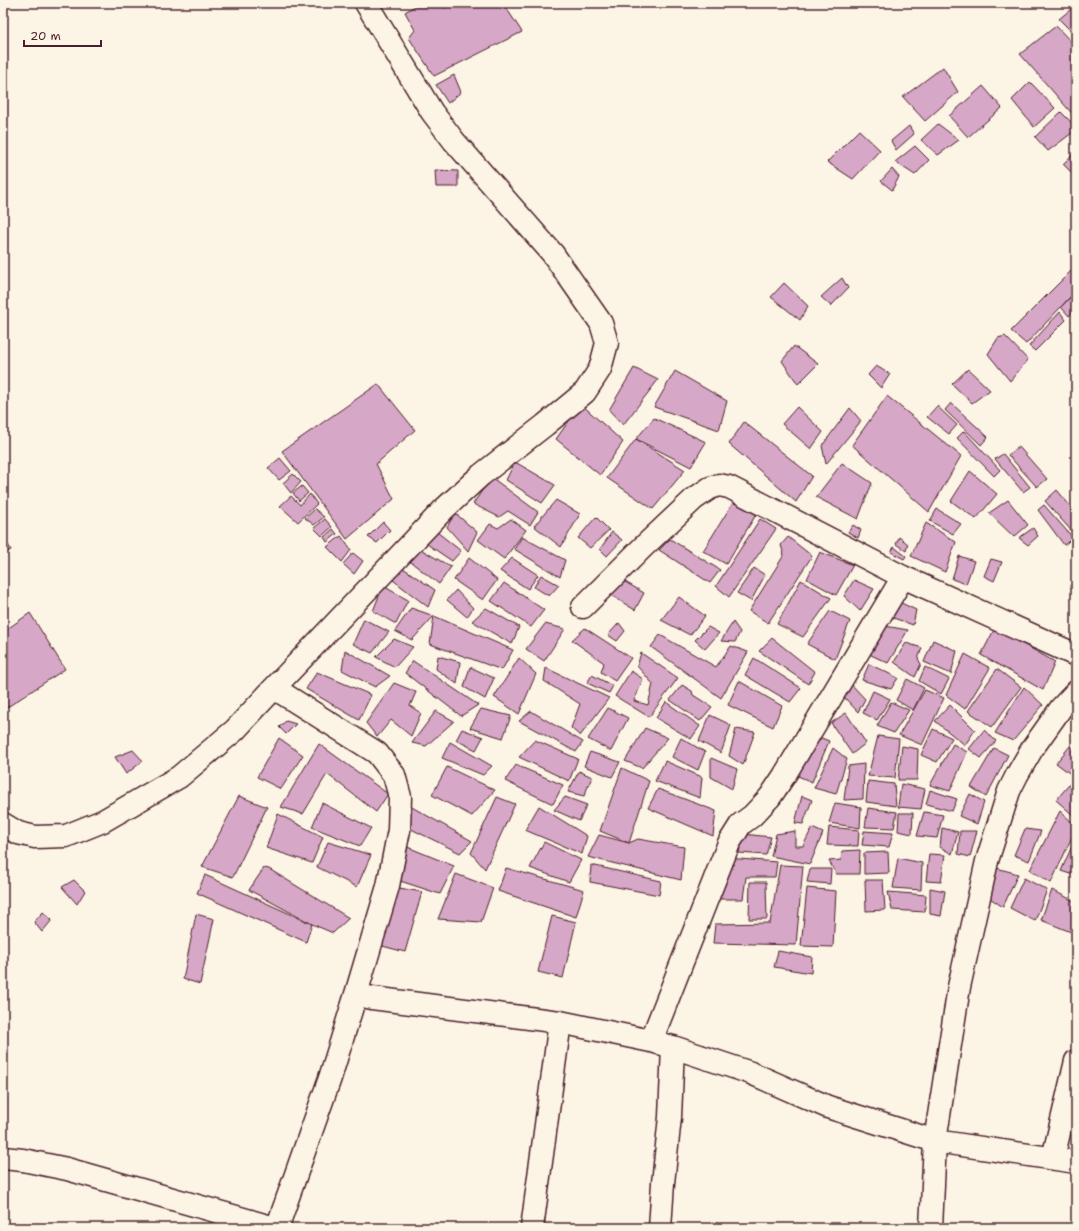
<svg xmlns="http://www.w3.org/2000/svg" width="1079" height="1231" font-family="'Shantell Sans',sans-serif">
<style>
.building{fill:#d6a7c7;stroke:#4a1f2b}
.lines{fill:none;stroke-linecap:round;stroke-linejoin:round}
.minor-casing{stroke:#4a1f2b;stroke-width:25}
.minor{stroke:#fcf5e5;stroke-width:22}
</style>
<rect width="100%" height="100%" fill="#fcf5e5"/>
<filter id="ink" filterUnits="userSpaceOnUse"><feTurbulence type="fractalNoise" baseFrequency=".025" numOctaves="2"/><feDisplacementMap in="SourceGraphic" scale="8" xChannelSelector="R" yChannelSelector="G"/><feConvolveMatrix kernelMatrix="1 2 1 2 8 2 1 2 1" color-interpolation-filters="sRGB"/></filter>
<g filter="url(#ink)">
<path class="building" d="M420,3H440L444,8L451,5L450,3H503L522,32L434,76L409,38L415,30L405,12Z
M1076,5V36L1059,19Z
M1056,26L1076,47V118L1020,54Z
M943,67L958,92L925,121L903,97Z
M454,75L461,92L448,103L436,85Z
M1030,82L1055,108L1034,127L1012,100Z
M983,86L1002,108L968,137L949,116Z
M1061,112L1076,127V130L1048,151L1035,137Z
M938,124L959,140L938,155L921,140Z
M909,126L914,134L896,150L891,141Z
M859,130L880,150L853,179L827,162Z
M915,146L929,160L915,175L895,162Z
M1076,151V177L1063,164Z
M892,169L899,177L892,190L881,181Z
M435,170L458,171V187H436Z
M1076,266V291L1026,344L1011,331Z
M842,278L848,288L831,306L821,297Z
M784,283L808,306L800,320L771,297Z
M1076,291V308L1069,316L1061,307Z
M1060,312L1066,320L1035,351L1029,346Z
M1005,336L1028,360L1010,381L988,354L998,338Z
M794,346L818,364L798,384L782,361Z
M876,366L890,374L881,388L868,375Z
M634,368L658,380L623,425L609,410Z
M968,369L990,390L972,403L952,384Z
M675,371L727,401L719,430L654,407Z
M378,384L415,430L376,464L394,499L347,539L282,451Z
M887,396L961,456L929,512L852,445Z
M951,403L988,437L981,445L945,410Z
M581,404L623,442L600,475L556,439Z
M937,406L957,425L949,434L927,417Z
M797,407L823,432L811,449L782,424Z
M850,408L861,421L826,464L822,446Z
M654,418L706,442L691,467L636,439Z
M744,422L812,476L796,502L729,444Z
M964,431L1000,470L994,476L957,438Z
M636,439L685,470L653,509L607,478Z
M1019,447L1047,479L1037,487L1008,455Z
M1003,454L1030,487L1023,492L995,459Z
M280,458L291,471L279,480L268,468Z
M515,462L555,485L542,503L506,480Z
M842,463L872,483L858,519L816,497Z
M970,471L997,494L976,519L951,501Z
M293,474L301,482L291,493L283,483Z
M491,477L538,512L530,525L508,511L499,517L473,504Z
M302,486L308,493L299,501L293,493Z
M1057,490L1076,513V536L1045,501Z
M310,494L317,504L298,522L280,506L291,496L300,505Z
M556,500L580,514L561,547L534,526Z
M1008,500L1028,525L1014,537L989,513Z
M734,501L757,513L726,564L703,551Z
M1044,505L1073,538L1064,545L1038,510Z
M315,509L324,517L314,525L305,518Z
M937,509L961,524L953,534L930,521Z
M455,513L477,532L468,551L447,527Z
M596,517L609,530L590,548L578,538Z
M325,519L332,527L322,536L314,528Z
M511,519L526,530L504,559L478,540L490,524L498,528Z
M760,519L776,529L729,597L716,586Z
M383,522L390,530L377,543L368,537Z
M926,523L956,542L945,572L911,556Z
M853,525L861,530L858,538L848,532Z
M1033,528L1038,536L1028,545L1019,538Z
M333,529L337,534L327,542L324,537Z
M437,532L461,551L452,561L424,542Z
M612,532L622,540L607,556L600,549Z
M341,536L351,550L342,562L327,547Z
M522,537L565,560L560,577L514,549Z
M788,537L812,556L768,623L749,611L784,555L781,545Z
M899,537L908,544L906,551L896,544Z
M670,539L720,570L710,583L659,550Z
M6,541L11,550L3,554V542Z
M894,547L906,556L904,559L891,552Z
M422,550L451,567L439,584L407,559Z
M820,552L853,565L836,595L807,579Z
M353,553L363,561L354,574L343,564Z
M959,556L974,561L966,584L952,579Z
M469,558L497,580L483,600L454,580Z
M512,558L538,575L528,589L500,571Z
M991,559L1002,562L994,581L984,576Z
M400,566L435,590L428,607L389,577Z
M754,568L765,575L751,601L737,593Z
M541,575L559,585L549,596L534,587Z
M620,579L644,593L635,610L609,594Z
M801,580L831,598L803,637L777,624Z
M854,580L874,589L860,611L844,596Z
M504,583L544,610L531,627L491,601Z
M383,586L408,600L396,624L373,611Z
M456,590L473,608L467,617L447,600Z
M679,597L705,616L690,635L661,620Z
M897,601L916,610L913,625L888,616Z
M411,608L434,616L412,640L395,631Z
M486,608L519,627L512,644L472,621Z
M830,611L850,621L835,659L807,644Z
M30,613L65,669L3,710V632Z
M434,616L513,650L502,670L430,644Z
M364,619L389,632L372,653L353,644Z
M733,622L740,632L735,642L721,641Z
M619,623L625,631L617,641L608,635Z
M545,624L565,629L544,661L526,649Z
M885,626L908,630L888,663L869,654Z
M708,627L719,633L705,649L695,640Z
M585,628L631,658L615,681L601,672L604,663L572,640Z
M995,628L1055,662L1043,690L981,655Z
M660,635L716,667L731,646L748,652L721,698L651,647Z
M772,638L815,672L808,684L759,651Z
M394,639L413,647L395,667L376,657Z
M933,640L957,651L951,674L924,662Z
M906,643L922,648L918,659L921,664L915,677L894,662Z
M345,650L390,676L375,687L342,670Z
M641,653L678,678L649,717L615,696L631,671L643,679L634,701L648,705L653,684L637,666Z
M965,654L990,668L965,709L946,695Z
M438,656L460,662L457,684L436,669Z
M519,658L536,674L519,714L494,697Z
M754,658L801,688L790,702L745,675Z
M413,661L478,705L461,716L405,673Z
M869,664L898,678L891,689L862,680Z
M470,667L494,678L485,699L464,687Z
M925,667L949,679L941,694L919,681Z
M546,668L609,698L580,736L571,728L580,704L544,681Z
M997,669L1021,687L992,727L968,711Z
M317,672L371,695L359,720L306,689Z
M592,675L613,686L609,693L587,683Z
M907,679L924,688L913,710L896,700Z
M739,681L782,706L773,727L728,705Z
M394,683L416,692L410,706L421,713L411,736L391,720L377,737L366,723Z
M851,684L865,699L858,712L844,697Z
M682,685L692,691L693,695L712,707L700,721L670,700Z
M1024,687L1043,705L1013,741L995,733Z
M925,690L944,698L922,745L899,735Z
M873,691L890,699L877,720L863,713Z
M666,702L700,726L691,739L656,718Z
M891,702L909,710L894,733L877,726Z
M950,705L975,730L965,745L935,721Z
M608,708L628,718L611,751L588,739Z
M481,709L511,716L503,738L470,728Z
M436,711L454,721L426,746L412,743Z
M531,711L583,742L576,752L519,721Z
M846,713L866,743L852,754L831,723Z
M710,715L731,725L721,753L699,741Z
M286,721L296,724L286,734L279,727Z
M645,728L668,738L642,768L625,761Z
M462,729L483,737L476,750L456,740Z
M736,729L755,732L743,765L729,756Z
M933,729L952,738L937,762L921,755Z
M984,730L996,741L981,758L969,749Z
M814,735L829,741L812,782L791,773Z
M878,736L899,739L895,778L868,776Z
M279,738L303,755L281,789L257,777Z
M681,738L705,752L698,770L672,757Z
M535,740L578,759L569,781L519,757Z
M450,742L492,766L483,775L442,758Z
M319,744L388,794L376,812L327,774L303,814L281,807Z
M953,744L967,752L950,791L930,785Z
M902,746L918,749L917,780H898Z
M1070,746L1076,750V778L1056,763Z
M833,748L847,759L836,794L814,788Z
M994,748L1008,755L986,797L971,787Z
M133,750L143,761L126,774L115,757Z
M590,752L620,762L612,777L584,766Z
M711,758L737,769L732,789L711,777Z
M665,761L702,777L700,798L655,781Z
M864,764L863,799L844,800L848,766Z
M516,765L563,785L553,804L505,781Z
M447,767L495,790L472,816L432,795Z
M622,768L649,781L629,843L600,831Z
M579,771L592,777L584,796L568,792Z
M1074,779L1076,781V813L1074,816L1056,800Z
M868,781L894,784L896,806L866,802Z
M901,784L925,789L921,809L898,807Z
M658,789L716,811L713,836L648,808Z
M930,790L957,799L952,811L926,804Z
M970,794L984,802L977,824L959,816Z
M239,796L267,807L233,877L202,867Z
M802,796L812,800L803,824L795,823Z
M497,797L515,804L485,869L471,853Z
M565,797L587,805L579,821L554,810Z
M322,803L371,828L360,846L312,827Z
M835,803L861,807L860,828L829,823Z
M410,806L472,841L460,853L407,827Z
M539,806L587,836L582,854L525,830Z
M868,808L897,812L894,828L865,827Z
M1060,811L1076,826V828L1051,883L1030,870Z
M924,812L943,815L937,838L917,836Z
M899,813H913L912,834L898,831Z
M278,814L323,837L312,863L266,848Z
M829,827L859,830L858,846L827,845Z
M812,828L823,833L810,864L771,856L776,834L795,831V846H803Z
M942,828L958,832L952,854L940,847Z
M1025,829L1041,831L1029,861L1014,855Z
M864,831L893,833L889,847L862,845Z
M960,831H977L970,857L958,854Z
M743,834L771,837L766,855L739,853Z
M599,835L629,843L638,839L684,847L681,880L588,857Z
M1076,837V876L1061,871Z
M328,842L371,855L357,887L317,867Z
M544,842L581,860L569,882L530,868Z
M405,846L454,866L440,894L394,879Z
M860,850L859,874H836L829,861L841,860L842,851Z
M888,852L889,873L864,874V853Z
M929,854L945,855L941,882L926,881Z
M727,858L777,862L775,877H746L743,899H719Z
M898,858L922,863L921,890L893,888Z
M591,865L661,881L659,895L590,882Z
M780,865L803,866L796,945L713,943L715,924L770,923Z
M993,867L1018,874L1003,907L984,894Z
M264,868L269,869L349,918L333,933L312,924L249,890Z
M506,868L584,890L576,917L498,891Z
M810,869H831L830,884L807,882Z
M456,874L493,888L481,922L438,919Z
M205,875L312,924L306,942L197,893Z
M1024,878L1047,890L1035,921L1010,908Z
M74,880L85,891L77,904L62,887Z
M865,880H883L885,910L866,911Z
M750,882H766L767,919H749Z
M388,886L422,892L405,952L371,943Z
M807,888L836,891L833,947L801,946Z
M930,888L945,891L941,916L930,914Z
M1052,890L1076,902V934L1041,920Z
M888,892L926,895L925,912L892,910Z
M43,912L52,920L42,932L34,922Z
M196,914L214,919L200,984L183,979Z
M552,916L576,922L563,978L538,972Z
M778,951L812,957L811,973L774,967Z"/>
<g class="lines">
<g class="minor-casing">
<path id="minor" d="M583,607L643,547L694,499L710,488L719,485L729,487L903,577L1076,655
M274,688L444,509L481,475L545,425L585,392L600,369L607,343L601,323L553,254L454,141L432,112L366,3
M3,824L18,833L35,837L66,836L103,821L179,777L235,730L274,688L377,753L394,775L400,797L399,830L388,886L356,994L372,998L560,1022L651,1041L673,1047L751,1073L828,1107L935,1141L1076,1162
M651,1041L729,843L741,824L752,816L770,797L784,776L903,577
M3,1158L23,1160L67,1169L275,1228
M1053,1158L1076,1061
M277,1228L330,1078L356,994
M532,1228L560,1022
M660,1228L663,1183L670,1117L673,1047
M931,1228L935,1141L959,987L987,861L1009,791L1017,775L1032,749L1061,708L1076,692"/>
</g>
<use href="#minor" class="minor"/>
</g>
</g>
<rect width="1079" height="1231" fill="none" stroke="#fcf5e5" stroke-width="16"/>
<rect x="8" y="8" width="1063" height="1215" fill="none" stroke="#4a1f2b" stroke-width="1.5" filter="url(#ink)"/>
<path d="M24 40v6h77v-6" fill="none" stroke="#4a1f2b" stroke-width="2"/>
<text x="30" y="40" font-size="12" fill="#4a1f2b" stroke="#fcf5e5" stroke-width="3" paint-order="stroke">20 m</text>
</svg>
